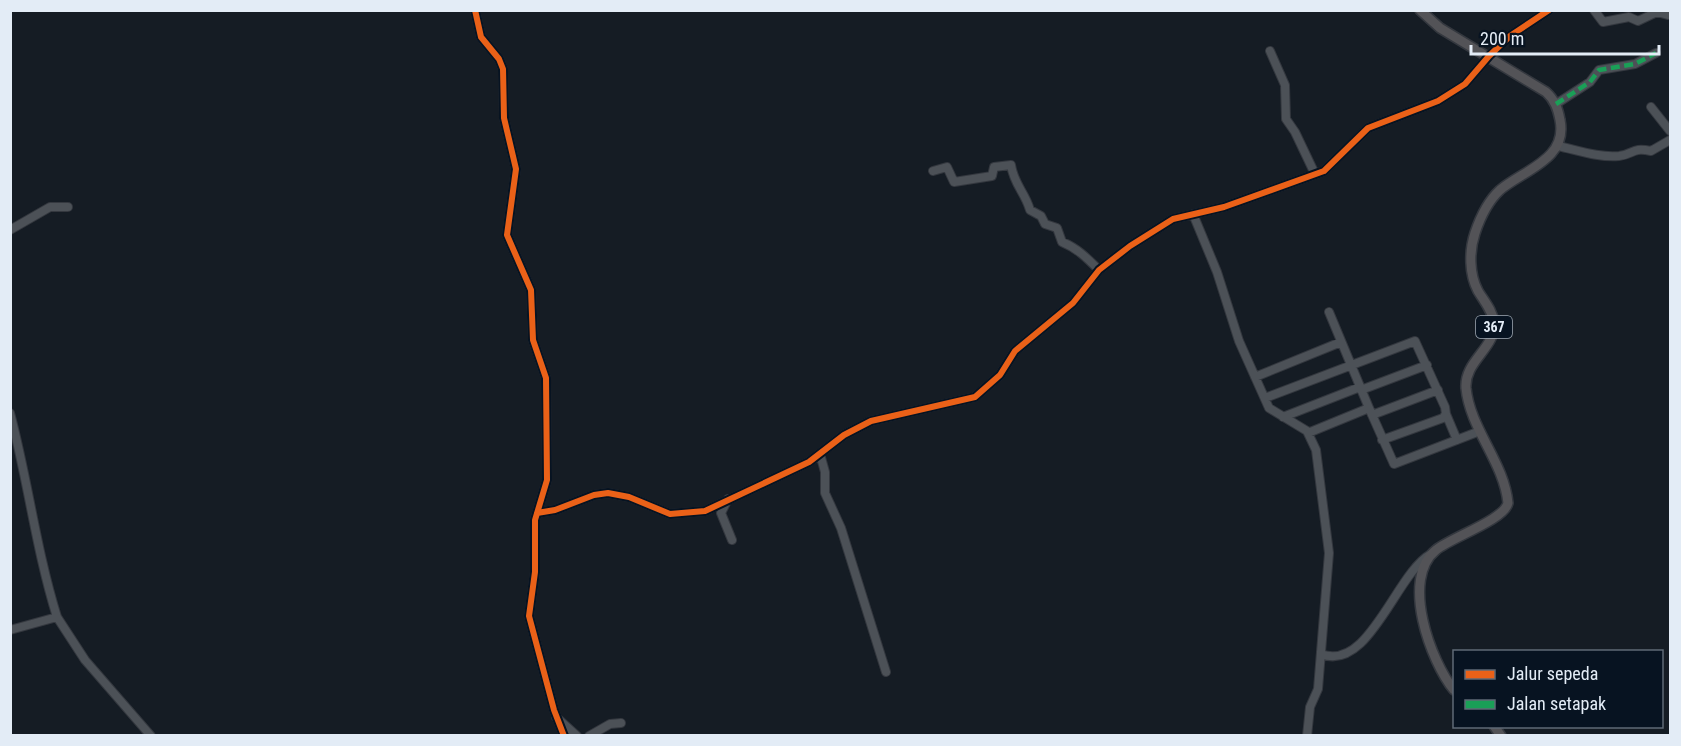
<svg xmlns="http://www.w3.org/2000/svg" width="1681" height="746" font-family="'Roboto Condensed',sans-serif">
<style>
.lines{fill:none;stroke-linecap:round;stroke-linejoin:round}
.minor-casing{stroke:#34383f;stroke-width:10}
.major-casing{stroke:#34383f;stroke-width:12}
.minor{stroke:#4c5157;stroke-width:8}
.major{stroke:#535357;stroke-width:9}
.quiet{stroke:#1a9f57;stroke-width:4.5;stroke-dasharray:9 4.5;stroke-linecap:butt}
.cycleway-casing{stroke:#071321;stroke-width:10}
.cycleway{stroke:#ea6118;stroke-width:6}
.labels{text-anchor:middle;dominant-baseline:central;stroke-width:4.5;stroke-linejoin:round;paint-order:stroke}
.shield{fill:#071321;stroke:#a1abb6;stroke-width:1.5}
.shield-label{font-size:14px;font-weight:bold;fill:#e3ecf6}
</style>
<rect width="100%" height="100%" fill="#151c24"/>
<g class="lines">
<g class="minor-casing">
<path id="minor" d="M475,10L481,37L499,59L503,69L504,118L516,169L507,235L531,290L533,340L546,378L547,480L535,520V572L529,616L554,710L564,736
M1594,10L1603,22L1629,17L1638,21L1657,12L1668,15
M1270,51L1285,85L1286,119L1295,132L1315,174
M1556,104L1590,82L1599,70L1635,64L1656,53
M1651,107L1670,131
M1558,146C1577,150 1599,158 1619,156C1635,154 1631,147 1651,151L1670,140
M933,171L947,167L954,182L992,176L994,167L1011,165C1014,185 1025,192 1030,210L1041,216L1045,224L1057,228L1062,242C1077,248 1087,258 1099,270
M1193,214L1217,272L1239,341L1269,408L1307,431L1316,450L1329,553L1318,689L1310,707L1307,736
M10,230L50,207H68
M1329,312L1369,408
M1255,377L1341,342
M1361,390L1427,365
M1265,398L1415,341L1445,407L1446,414L1443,418L1382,440
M10,413C28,480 36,550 57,617L10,630
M1446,414L1457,440
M1372,415L1438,390
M1283,417L1360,387
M1308,433L1369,408L1394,464L1480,431
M820,454L825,472V493L841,528L886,672
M728,499L721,513L732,540
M537,513L555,510L594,495L608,493L629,497L670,514L705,511L809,462L844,435L871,421L975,397L1000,375L1015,351L1073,303L1099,270L1130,246L1173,219L1224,207L1324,171L1368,128L1438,101L1465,84L1489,56L1510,36L1549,10
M57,617L85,660L151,736
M1321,654C1369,673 1396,573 1431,554
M556,717L577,736
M589,736L610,724L621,723"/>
</g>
<g class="major-casing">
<path id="major" d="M1420,10L1440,28L1546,92C1555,100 1558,109 1560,120C1568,159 1524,170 1500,190C1488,201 1480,218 1475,233C1469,251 1469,274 1478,291C1484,301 1493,311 1494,323C1496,348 1464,361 1466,388C1470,429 1504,462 1508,503C1504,520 1452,537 1436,550C1400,579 1431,662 1454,690
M1494,726L1501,736"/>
</g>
<use href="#minor" class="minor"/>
<use href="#major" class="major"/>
<path class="quiet" d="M1556,104L1590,82L1599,70L1635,64L1656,53"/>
<g class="cycleway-casing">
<path id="cycleway" d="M475,10L481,37L499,59L503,69L504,118L516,169L507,235L531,290L533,340L546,378L547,480L535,520V572L529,616L554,710L564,736
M537,513L555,510L594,495L608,493L629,497L670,514L705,511L809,462L844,435L871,421L975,397L1000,375L1015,351L1073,303L1099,270L1130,246L1173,219L1224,207L1324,171L1368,128L1438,101L1465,84L1489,56L1510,36L1549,10"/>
</g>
<use href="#cycleway" class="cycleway"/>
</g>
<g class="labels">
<rect class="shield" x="1476" y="316" width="36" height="22" rx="4.5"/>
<g class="shield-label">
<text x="1494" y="327">367</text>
</g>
</g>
<rect width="1681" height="746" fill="none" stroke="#e3ecf6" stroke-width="24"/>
<rect x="1453" y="650" width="210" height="78" fill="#071321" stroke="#5f6a76" stroke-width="1.5"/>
<rect x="1465" y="670" width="30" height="9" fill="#ea6118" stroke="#5f6a76" stroke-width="1.5"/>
<text x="1507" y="680" font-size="18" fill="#e3ecf6">Jalur sepeda</text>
<rect x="1465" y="700" width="30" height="9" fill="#1a9f57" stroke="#5f6a76" stroke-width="1.5"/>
<text x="1507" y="710" font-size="18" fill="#e3ecf6">Jalan setapak</text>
<path d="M1471 45v9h188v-9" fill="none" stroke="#e3ecf6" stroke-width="3"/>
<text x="1480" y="45" font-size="18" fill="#e3ecf6" stroke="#071321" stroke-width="4.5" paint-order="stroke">200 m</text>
</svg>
